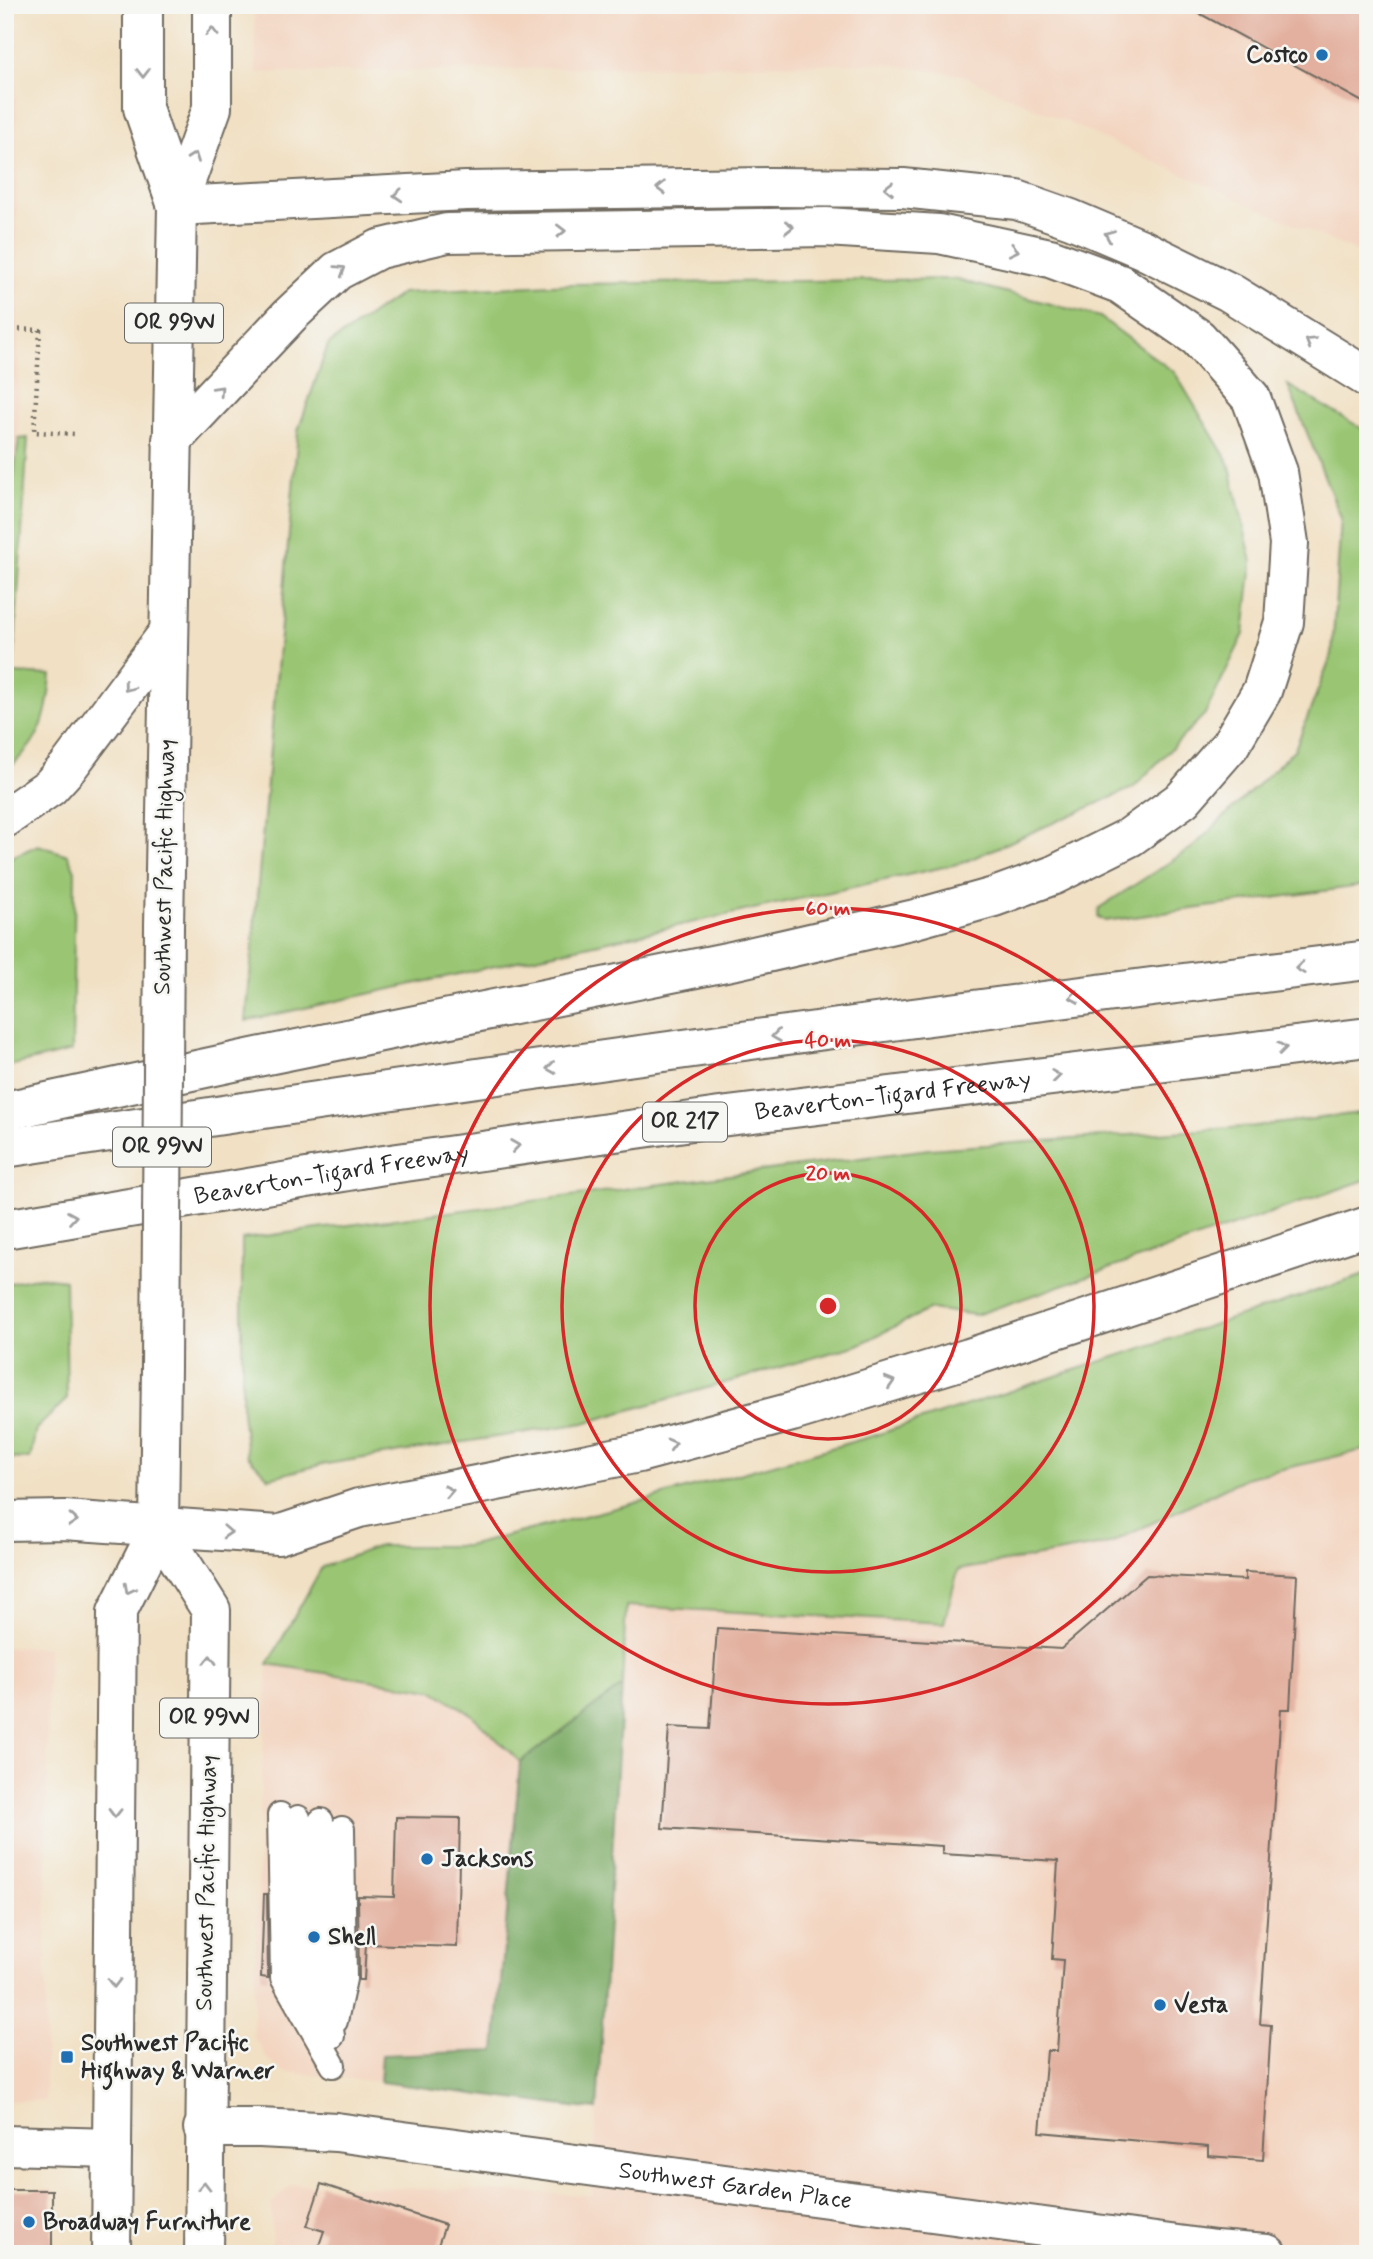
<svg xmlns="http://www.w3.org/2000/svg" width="1373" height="2259" font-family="Mynerve,sans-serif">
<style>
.built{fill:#f3d4bf}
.green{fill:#9ac673;stroke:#62784f;stroke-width:2}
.forest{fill:#7bab65;stroke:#536b48;stroke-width:2}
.building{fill:#e3b09f}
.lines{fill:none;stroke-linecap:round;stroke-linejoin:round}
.lane-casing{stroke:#706a60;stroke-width:28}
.street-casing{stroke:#706a60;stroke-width:42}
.highway-casing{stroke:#706a60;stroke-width:42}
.path{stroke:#706a60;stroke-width:4.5;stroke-dasharray:2 5;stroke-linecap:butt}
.lane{stroke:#fff;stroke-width:24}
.street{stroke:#fff;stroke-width:38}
.highway{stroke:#fff;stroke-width:38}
.highway-bridge-casing{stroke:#706a60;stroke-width:42;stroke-linecap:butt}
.highway-bridge{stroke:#fff;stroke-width:38}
.oneway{stroke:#a0a0a0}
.ring{fill:none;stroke:#d62828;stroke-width:3.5}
.poi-dot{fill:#1f6fb2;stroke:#f6f6f2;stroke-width:2.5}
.labels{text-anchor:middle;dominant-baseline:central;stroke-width:5;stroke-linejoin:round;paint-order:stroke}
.shield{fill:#f6f6f2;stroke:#686867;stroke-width:2}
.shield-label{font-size:23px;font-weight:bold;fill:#2b2b2b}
.poi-label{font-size:24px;font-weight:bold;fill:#2b2b2b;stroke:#f6f6f2;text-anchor:start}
.street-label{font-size:24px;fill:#2b2b2b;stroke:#f6f6f2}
.centre{fill:#d62828;stroke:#f6f6f2;stroke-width:3.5}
.ring-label{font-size:21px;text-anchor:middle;font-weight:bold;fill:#d62828;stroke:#f6f6f2;stroke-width:5;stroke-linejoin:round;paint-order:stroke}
</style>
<rect width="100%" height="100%" fill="#f6f6f2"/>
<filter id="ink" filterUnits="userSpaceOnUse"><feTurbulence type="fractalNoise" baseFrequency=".0143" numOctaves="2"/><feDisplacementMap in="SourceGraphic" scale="14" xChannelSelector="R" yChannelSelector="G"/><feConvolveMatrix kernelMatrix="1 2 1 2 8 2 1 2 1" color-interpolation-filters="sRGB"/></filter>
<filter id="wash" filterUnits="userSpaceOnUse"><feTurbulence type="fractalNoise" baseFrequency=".00686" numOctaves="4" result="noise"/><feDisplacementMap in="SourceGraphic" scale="28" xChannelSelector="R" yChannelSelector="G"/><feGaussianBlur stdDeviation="1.57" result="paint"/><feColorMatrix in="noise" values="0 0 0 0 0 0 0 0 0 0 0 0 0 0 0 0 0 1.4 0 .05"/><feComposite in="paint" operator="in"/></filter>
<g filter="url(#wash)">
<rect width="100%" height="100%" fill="#f1e0c3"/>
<path class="built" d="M254,5H1368V257L961,75L882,63L256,73Z
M5,33L16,71L19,439L5,534Z
M1368,1352V2254H271L272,2203L292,2184L592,2195L626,1606Z
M5,1647H48L45,2101H5Z
M268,1664L432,1690L471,1714L520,1762L495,2051L382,2055L380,2082L284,2072L267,2058L253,2036L261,1790Z"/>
<path class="green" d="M955,279L1100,317L1175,373L1229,463L1252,562L1244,634L1205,714L1133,788L962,863L246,1021L298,431L328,345L402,293L571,284Z
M1288,385L1368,432V885L1105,921L1098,917L1099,908L1193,847L1295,749L1332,654L1341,518Z
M28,438L13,673L51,675C47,722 41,740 5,772V534L19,439Z
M38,845L68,855L75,871L72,1051L5,1067V860Z
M1368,1112V1179L976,1315L930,1309L858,1345L584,1423L320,1465L269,1478L247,1455L242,1412V1239L929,1149L1259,1126Z
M1368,1274V1449L1245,1478L1109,1544L958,1570L944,1623L626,1606L622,1686L520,1762L471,1714L432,1690L268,1664L322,1567L379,1546H467L639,1502L873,1436Z
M40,1277L65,1280L67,1399L36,1429L30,1459L5,1458V1284Z"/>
<path class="forest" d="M622,1686L597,2110L380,2082L382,2055L495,2051L520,1762Z"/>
<g id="blocks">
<path class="building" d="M1184,5H1368V105Z
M1245,1572L1297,1575L1290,1709H1281L1260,2024L1271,2025L1263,2160L1208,2156V2147L1040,2132L1047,2051H1057L1063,1960L1052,1959L1058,1861L942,1854V1846L662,1828L669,1727L710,1729L717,1628L1061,1649L1147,1575L1245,1580Z
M396,1817L460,1818L457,1947L366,1944L364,1980H359L358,1896L394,1897Z
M264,1894H267L268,1978L261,1977Z
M321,2184L445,2225L435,2254H316L324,2231L307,2226Z
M5,2190H52V2254H5Z"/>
</g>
</g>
<g filter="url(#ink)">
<use href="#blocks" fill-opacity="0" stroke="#706a60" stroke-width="2"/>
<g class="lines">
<g class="lane-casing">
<path id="lane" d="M280,1815L283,1978L333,2065
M298,1818L302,1978L315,2004
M321,1821L323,1979L332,2036
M335,2021L344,1979L342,1829"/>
</g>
<g class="street-casing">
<g id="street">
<path id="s1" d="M203,2128H260L336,2132L1215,2250L1267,2254"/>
<path d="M5,2145L112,2148"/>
</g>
</g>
<g class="highway-casing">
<g id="highway">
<path d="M143,5V108L177,206"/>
<path d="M177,206L466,191L769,187L903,188L1017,200L1071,219L1142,249L1229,292L1368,378"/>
<path d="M5,818L50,787L68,767L169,632"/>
<path d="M164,926L177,206L212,108V5"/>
<path d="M5,1111L243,1060L736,960L915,919L994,897L1054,875L1130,837L1183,799L1230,745L1262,691L1284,622L1289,543L1278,472L1251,398L1198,338L1120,284L1050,258L939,234L826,227L447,233L379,249L337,271L290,315L172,440"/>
<path d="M5,1148C458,1078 913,1016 1368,960"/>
<path id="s2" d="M5,1229L384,1165L720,1117L1368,1037"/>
<path d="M5,1521L64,1520L278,1535L359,1508L639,1453L792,1412L969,1358L1368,1226"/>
<path d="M159,1528L211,1610L204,2254"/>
<path d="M111,2254L117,1612L159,1528L161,1367"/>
</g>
</g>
<path class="path" d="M5,329L40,330L34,432L76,434"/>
<use href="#lane" class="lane"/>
<use href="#street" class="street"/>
<use href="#highway" class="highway"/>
<g class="highway-bridge-casing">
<path id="highway-bridge" d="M161,1367L164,926"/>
</g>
<use href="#highway-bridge" class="highway-bridge"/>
</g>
<defs><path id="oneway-chevron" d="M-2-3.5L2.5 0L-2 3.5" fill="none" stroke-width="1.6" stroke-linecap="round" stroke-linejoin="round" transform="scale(1.75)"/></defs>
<g class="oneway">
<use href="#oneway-chevron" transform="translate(212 32) rotate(-90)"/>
<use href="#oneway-chevron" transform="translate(143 73) rotate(90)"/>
<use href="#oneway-chevron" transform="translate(194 157) rotate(-70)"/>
<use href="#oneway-chevron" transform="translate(661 188) rotate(179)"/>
<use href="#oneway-chevron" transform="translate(889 188) rotate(-180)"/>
<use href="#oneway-chevron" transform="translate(398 195) rotate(177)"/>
<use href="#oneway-chevron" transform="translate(789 227) rotate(-1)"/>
<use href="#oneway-chevron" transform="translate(561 231) rotate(-1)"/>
<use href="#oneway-chevron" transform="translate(1109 235) rotate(-157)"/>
<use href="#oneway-chevron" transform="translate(1014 250) rotate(12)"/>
<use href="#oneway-chevron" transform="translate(341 270) rotate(-32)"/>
<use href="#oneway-chevron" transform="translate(1310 342) rotate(-148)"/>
<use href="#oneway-chevron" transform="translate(219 390) rotate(-47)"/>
<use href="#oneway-chevron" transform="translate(128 687) rotate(127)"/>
<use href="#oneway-chevron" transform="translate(1300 968) rotate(173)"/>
<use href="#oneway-chevron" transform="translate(1074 997) rotate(172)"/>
<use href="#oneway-chevron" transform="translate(776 1036) rotate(172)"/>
<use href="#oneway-chevron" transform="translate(1282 1048) rotate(-7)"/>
<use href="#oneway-chevron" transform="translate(551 1068) rotate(172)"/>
<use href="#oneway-chevron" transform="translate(1056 1076) rotate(-7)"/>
<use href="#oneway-chevron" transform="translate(515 1146) rotate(-8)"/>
<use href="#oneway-chevron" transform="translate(72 1217) rotate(-9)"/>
<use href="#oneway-chevron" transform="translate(890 1382) rotate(-17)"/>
<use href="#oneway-chevron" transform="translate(672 1444) rotate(-15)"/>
<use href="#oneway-chevron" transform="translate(449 1491) rotate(-11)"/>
<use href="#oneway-chevron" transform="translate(73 1520) rotate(4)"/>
<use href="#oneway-chevron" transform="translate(227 1532) rotate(3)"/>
<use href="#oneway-chevron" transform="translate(129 1589) rotate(117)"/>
<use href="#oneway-chevron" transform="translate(210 1660) rotate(-89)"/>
<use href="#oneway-chevron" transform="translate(115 1813) rotate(91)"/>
<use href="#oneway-chevron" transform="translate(114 1983) rotate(90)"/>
<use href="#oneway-chevron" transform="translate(204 2186) rotate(-90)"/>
</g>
</g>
<g class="ring">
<circle cx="828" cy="1306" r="133"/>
<circle cx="828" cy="1306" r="266"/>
<circle cx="828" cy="1306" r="398"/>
</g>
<g class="poi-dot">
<circle cx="1322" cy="55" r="7"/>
<circle cx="427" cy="1859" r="7"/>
<circle cx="314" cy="1937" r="7"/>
<circle cx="1160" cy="2005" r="7"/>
<rect x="60" y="2050" width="14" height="14" rx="3.5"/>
<circle cx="29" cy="2222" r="7"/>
</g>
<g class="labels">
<g class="shield">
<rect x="125" y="303.5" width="98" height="39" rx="5"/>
<rect x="643" y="1102.5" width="84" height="39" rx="5"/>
<rect x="113" y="1127.5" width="98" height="39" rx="5"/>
<rect x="160" y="1698.5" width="98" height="39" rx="5"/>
</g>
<g class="shield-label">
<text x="174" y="323">OR 99W</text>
<text x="685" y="1122">OR 217</text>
<text x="162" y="1147">OR 99W</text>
<text x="209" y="1718">OR 99W</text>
</g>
<g class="poi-label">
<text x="1308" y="55" text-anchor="end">Costco</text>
<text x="441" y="1859">Jacksons</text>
<text x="328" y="1937">Shell</text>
<text x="1174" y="2005">Vesta</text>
<text x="81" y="2043">Southwest Pacific<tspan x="81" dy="28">Highway &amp; Warner</tspan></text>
<text x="43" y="2222">Broadway Furniture</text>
</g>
<g class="street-label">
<text transform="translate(165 867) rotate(-89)">Southwest Pacific Highway</text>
<text stroke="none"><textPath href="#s2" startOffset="898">Beaverton-Tigard Freeway</textPath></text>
<text stroke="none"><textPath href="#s2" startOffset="331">Beaverton-Tigard Freeway</textPath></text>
<text transform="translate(207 1883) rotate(-89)">Southwest Pacific Highway</text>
<text stroke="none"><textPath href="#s1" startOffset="536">Southwest Garden Place</textPath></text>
</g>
</g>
<circle cx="828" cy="1306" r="10" class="centre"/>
<g class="ring-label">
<text x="828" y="915">60 m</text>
<text x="828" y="1047">40 m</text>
<text x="828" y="1180">20 m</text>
</g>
<rect width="1373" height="2259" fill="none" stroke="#f6f6f2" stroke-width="28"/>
</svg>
